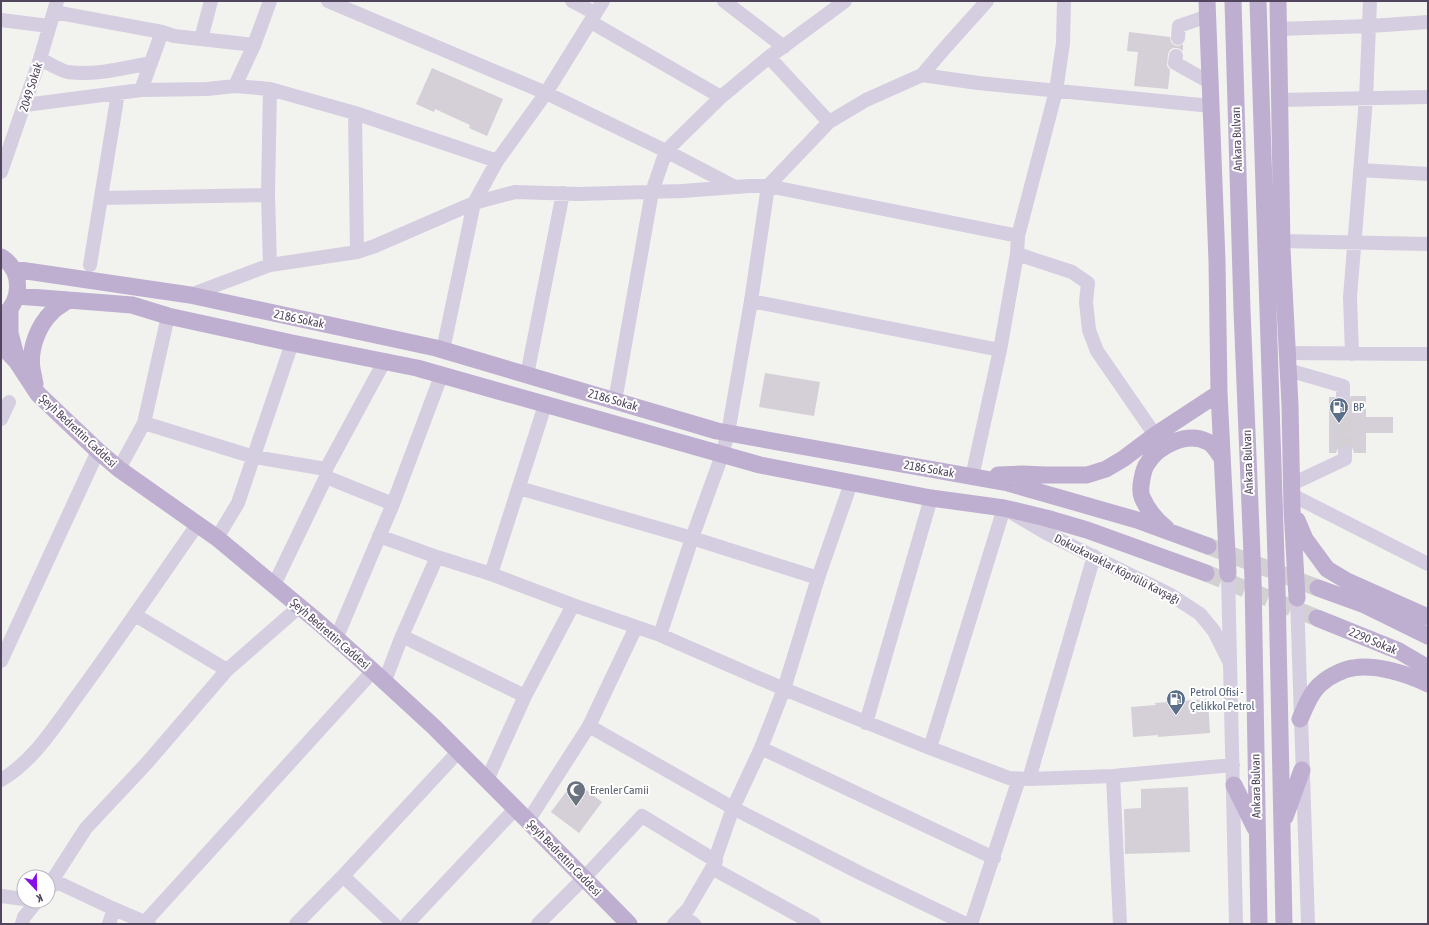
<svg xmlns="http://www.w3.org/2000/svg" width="1429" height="925" font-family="'Asap Condensed',sans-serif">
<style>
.building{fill:#d5cfd7}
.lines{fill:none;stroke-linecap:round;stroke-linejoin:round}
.minor-tunnel{stroke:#d2d0d2;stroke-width:14;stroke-dasharray:14 7;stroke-linecap:butt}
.major-tunnel{stroke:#d2d0d2;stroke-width:17;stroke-dasharray:17 8;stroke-linecap:butt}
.minor{stroke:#d5cde0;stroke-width:14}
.major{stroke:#beaed0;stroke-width:17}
.labels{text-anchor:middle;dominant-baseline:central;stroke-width:4;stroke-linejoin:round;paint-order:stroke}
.street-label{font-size:12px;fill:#51465e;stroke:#fff}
.service-label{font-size:12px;fill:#4e5e75;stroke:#fff;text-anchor:start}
.worship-label{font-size:12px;fill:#5b616d;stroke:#fff;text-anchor:start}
</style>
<rect width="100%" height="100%" fill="#f2f2ef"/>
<path class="building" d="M1129,32L1170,37L1171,42L1174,45L1178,46L1183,44V51L1178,48H1173L1170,50L1168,54L1167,66L1170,70L1168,89L1134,86L1138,52L1127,51Z
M432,68L503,99L487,136L469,128L470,125L435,109L434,112L416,104Z
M765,373L820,382L814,416L759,407Z
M1351,396H1366V417H1393V433H1366V453H1354L1353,449L1350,446L1345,445L1338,448L1336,453H1329V397H1335L1338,403L1343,404L1348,403Z
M1208,699L1210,733L1158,737V735L1133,737L1131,707L1156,705L1155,703Z
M574,781L602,802L579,833L551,812Z
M1188,787L1190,852L1125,854L1124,809L1141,808V789Z"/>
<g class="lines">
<path class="minor-tunnel" d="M1343,396L1345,453"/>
<path class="major-tunnel" d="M1208,546L1318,588
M1206,573L1317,618"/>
<path class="minor" d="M328,1L546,93L666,151L735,187
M572,1L595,13
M724,1L784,47
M54,12L162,32L174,36L254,45
M1,20L49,26
M591,22L721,97
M1278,29L1370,26L1428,22
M1178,38L1179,26L1208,16
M201,39L211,1
M1176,56L1175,63L1211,83
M769,57L829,122
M40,59C49,63 59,70 68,72C95,76 124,68 151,63
M922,75L978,83L1211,106
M235,86L254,45L270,1
M270,89L268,195L270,265
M141,90L162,32
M1279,100L1428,97
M25,105L141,90L207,89L235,86L270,89L355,113L497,161
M355,113L357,252
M1360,170L1428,174
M1,172L40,59L57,1
M101,198L268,195
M1281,241L1428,244
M1017,254L1072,272L1088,283L1086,302L1089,330L1097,351L1155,435
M90,265L118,93
M190,295L270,265L357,252L375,246L474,203L497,161L546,93L603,1
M751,301L1000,350
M443,350L474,203L515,192L578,194L682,191L749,186H768L1018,236
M1287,353L1428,354
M1352,354L1350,297L1366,99L1370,1
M1288,370L1343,386V396
M527,375L563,193
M615,401L652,192L666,151L721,97L769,57L845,1
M1,419L9,402
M144,423L254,457L326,469
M119,469L144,423L168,316
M326,477L393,504
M972,477L1000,350L1017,254L1018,236L1056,91L1063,43L1064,1
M1292,484L1345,459V453
M519,488L692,538L818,578
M1292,495L1428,564
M379,536L437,557L491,574L573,605L660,635L784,689L930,748L1009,778L1029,779L1113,776L1233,765
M217,538L238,503L292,343
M491,574L545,405
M1228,574L1236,924
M274,585L326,477V469L384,362
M1297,598L1308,924
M135,615L227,670
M660,635L692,538L722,455L728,433L751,301L768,186L829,122L866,100L922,75L944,49L987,1
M402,636L525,696
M336,639L393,504L441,376
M1,661L98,451
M384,683L402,636L437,557
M866,723L931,498
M589,726L733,808L862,874L966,924
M761,748L994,858
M930,748L1004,508L1046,533L1171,595L1200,614L1214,631L1230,663
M1113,776L1120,924
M1029,779L1094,556
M1,780C35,760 56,724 80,692C120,637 158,581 197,525
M487,780L525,696L573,605
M528,821L589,726L636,627
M712,868L814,924
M343,876L394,924
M48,887L86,828L146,764L227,670L299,607
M48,887L59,883L114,909L149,924
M1,896L24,899
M682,915L694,924
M145,922L373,671
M22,924L24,917L37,901
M109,924L114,909
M296,924L343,876L458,752
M407,924L515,809
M538,924L584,878L642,816L716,861
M674,924L688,909L712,868L733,808L761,748L784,689L818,578L851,483
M971,924L1019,779"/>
<path class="major" d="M1207,1L1217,261L1219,393L1228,574
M1233,1L1242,310L1253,579L1259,924
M1258,1L1277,589L1284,924
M1278,1L1282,249L1290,405L1292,509L1297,598
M1,257C24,270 22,303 1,317
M13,269L190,295L436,348L717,431L1008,483L1137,520L1208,546
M17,296L132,305L168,316L292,343L417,368L760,465L931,498L1004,508L1046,518L1087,530L1206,573
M10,309V333L17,360
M1,345L17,362L38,394L98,451L119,469L217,538L317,621L373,671L434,727L528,821L629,924
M35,384C34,379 33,374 32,369C29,349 38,325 53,311C57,307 63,304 68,300
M998,475L1022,474L1045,475H1087L1106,469L1123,459L1155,435L1219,393
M1297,520L1305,539L1327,569L1347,581L1428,617
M1166,528C1156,520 1147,509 1142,497C1140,492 1141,484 1142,479C1143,474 1144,468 1147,464C1158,445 1188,431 1208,442C1214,445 1218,453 1222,458
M1318,588L1365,605L1428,636
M1317,618L1399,651L1428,668
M1300,719C1306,706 1311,691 1323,682C1330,676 1344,669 1353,668C1376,664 1408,674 1428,684
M1234,785L1255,828
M1285,817L1302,770"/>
</g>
<defs>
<g id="fuel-pin" transform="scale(1)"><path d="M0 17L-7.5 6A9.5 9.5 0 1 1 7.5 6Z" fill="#5c6f8a" stroke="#fff"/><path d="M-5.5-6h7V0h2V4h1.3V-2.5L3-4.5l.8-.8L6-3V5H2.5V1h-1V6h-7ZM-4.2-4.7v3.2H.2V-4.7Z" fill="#fff"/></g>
<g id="mosque-pin" transform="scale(1)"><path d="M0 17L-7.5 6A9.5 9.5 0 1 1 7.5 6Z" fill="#6b7280" stroke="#fff"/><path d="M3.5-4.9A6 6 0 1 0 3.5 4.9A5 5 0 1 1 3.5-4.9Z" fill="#fff"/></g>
</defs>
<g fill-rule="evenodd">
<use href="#fuel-pin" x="1339" y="407"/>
<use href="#fuel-pin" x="1176" y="699"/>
<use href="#mosque-pin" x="576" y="790"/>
</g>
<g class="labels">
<g class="street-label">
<text transform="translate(31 87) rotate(-72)">2049 Sokak</text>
<text transform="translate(1237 139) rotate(-92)">Ankara Bulvarı</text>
<text transform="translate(299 319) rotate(12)">2186 Sokak</text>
<text transform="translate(613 400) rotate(16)">2186 Sokak</text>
<text transform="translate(78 431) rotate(43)">Şeyh Bedrettin Caddesi</text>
<text transform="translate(1248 462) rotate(-92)">Ankara Bulvarı</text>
<text transform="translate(929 469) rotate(10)">2186 Sokak</text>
<text transform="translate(1117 569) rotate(27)">Dokuzkavaklar Köprülü Kavşağı</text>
<text transform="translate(330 634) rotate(41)">Şeyh Bedrettin Caddesi</text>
<text transform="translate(1373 641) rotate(23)">2290 Sokak</text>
<text transform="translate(1256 786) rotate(-91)">Ankara Bulvarı</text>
<text transform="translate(564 858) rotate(46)">Şeyh Bedrettin Caddesi</text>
</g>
<g class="service-label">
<text x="1353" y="407">BP</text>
<text x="1190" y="692">Petrol Ofisi -<tspan x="1190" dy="14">Çelikkol Petrol</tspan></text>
</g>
<g class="worship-label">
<text x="590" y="790">Erenler Camii</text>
</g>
</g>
<rect width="1429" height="925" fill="none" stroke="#51465e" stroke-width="4"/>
<g transform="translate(36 889) rotate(158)"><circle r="19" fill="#ffffff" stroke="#b9b5bf"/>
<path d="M0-3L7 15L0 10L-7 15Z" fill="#870fec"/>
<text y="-6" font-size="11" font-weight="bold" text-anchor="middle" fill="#51465e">K</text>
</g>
</svg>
